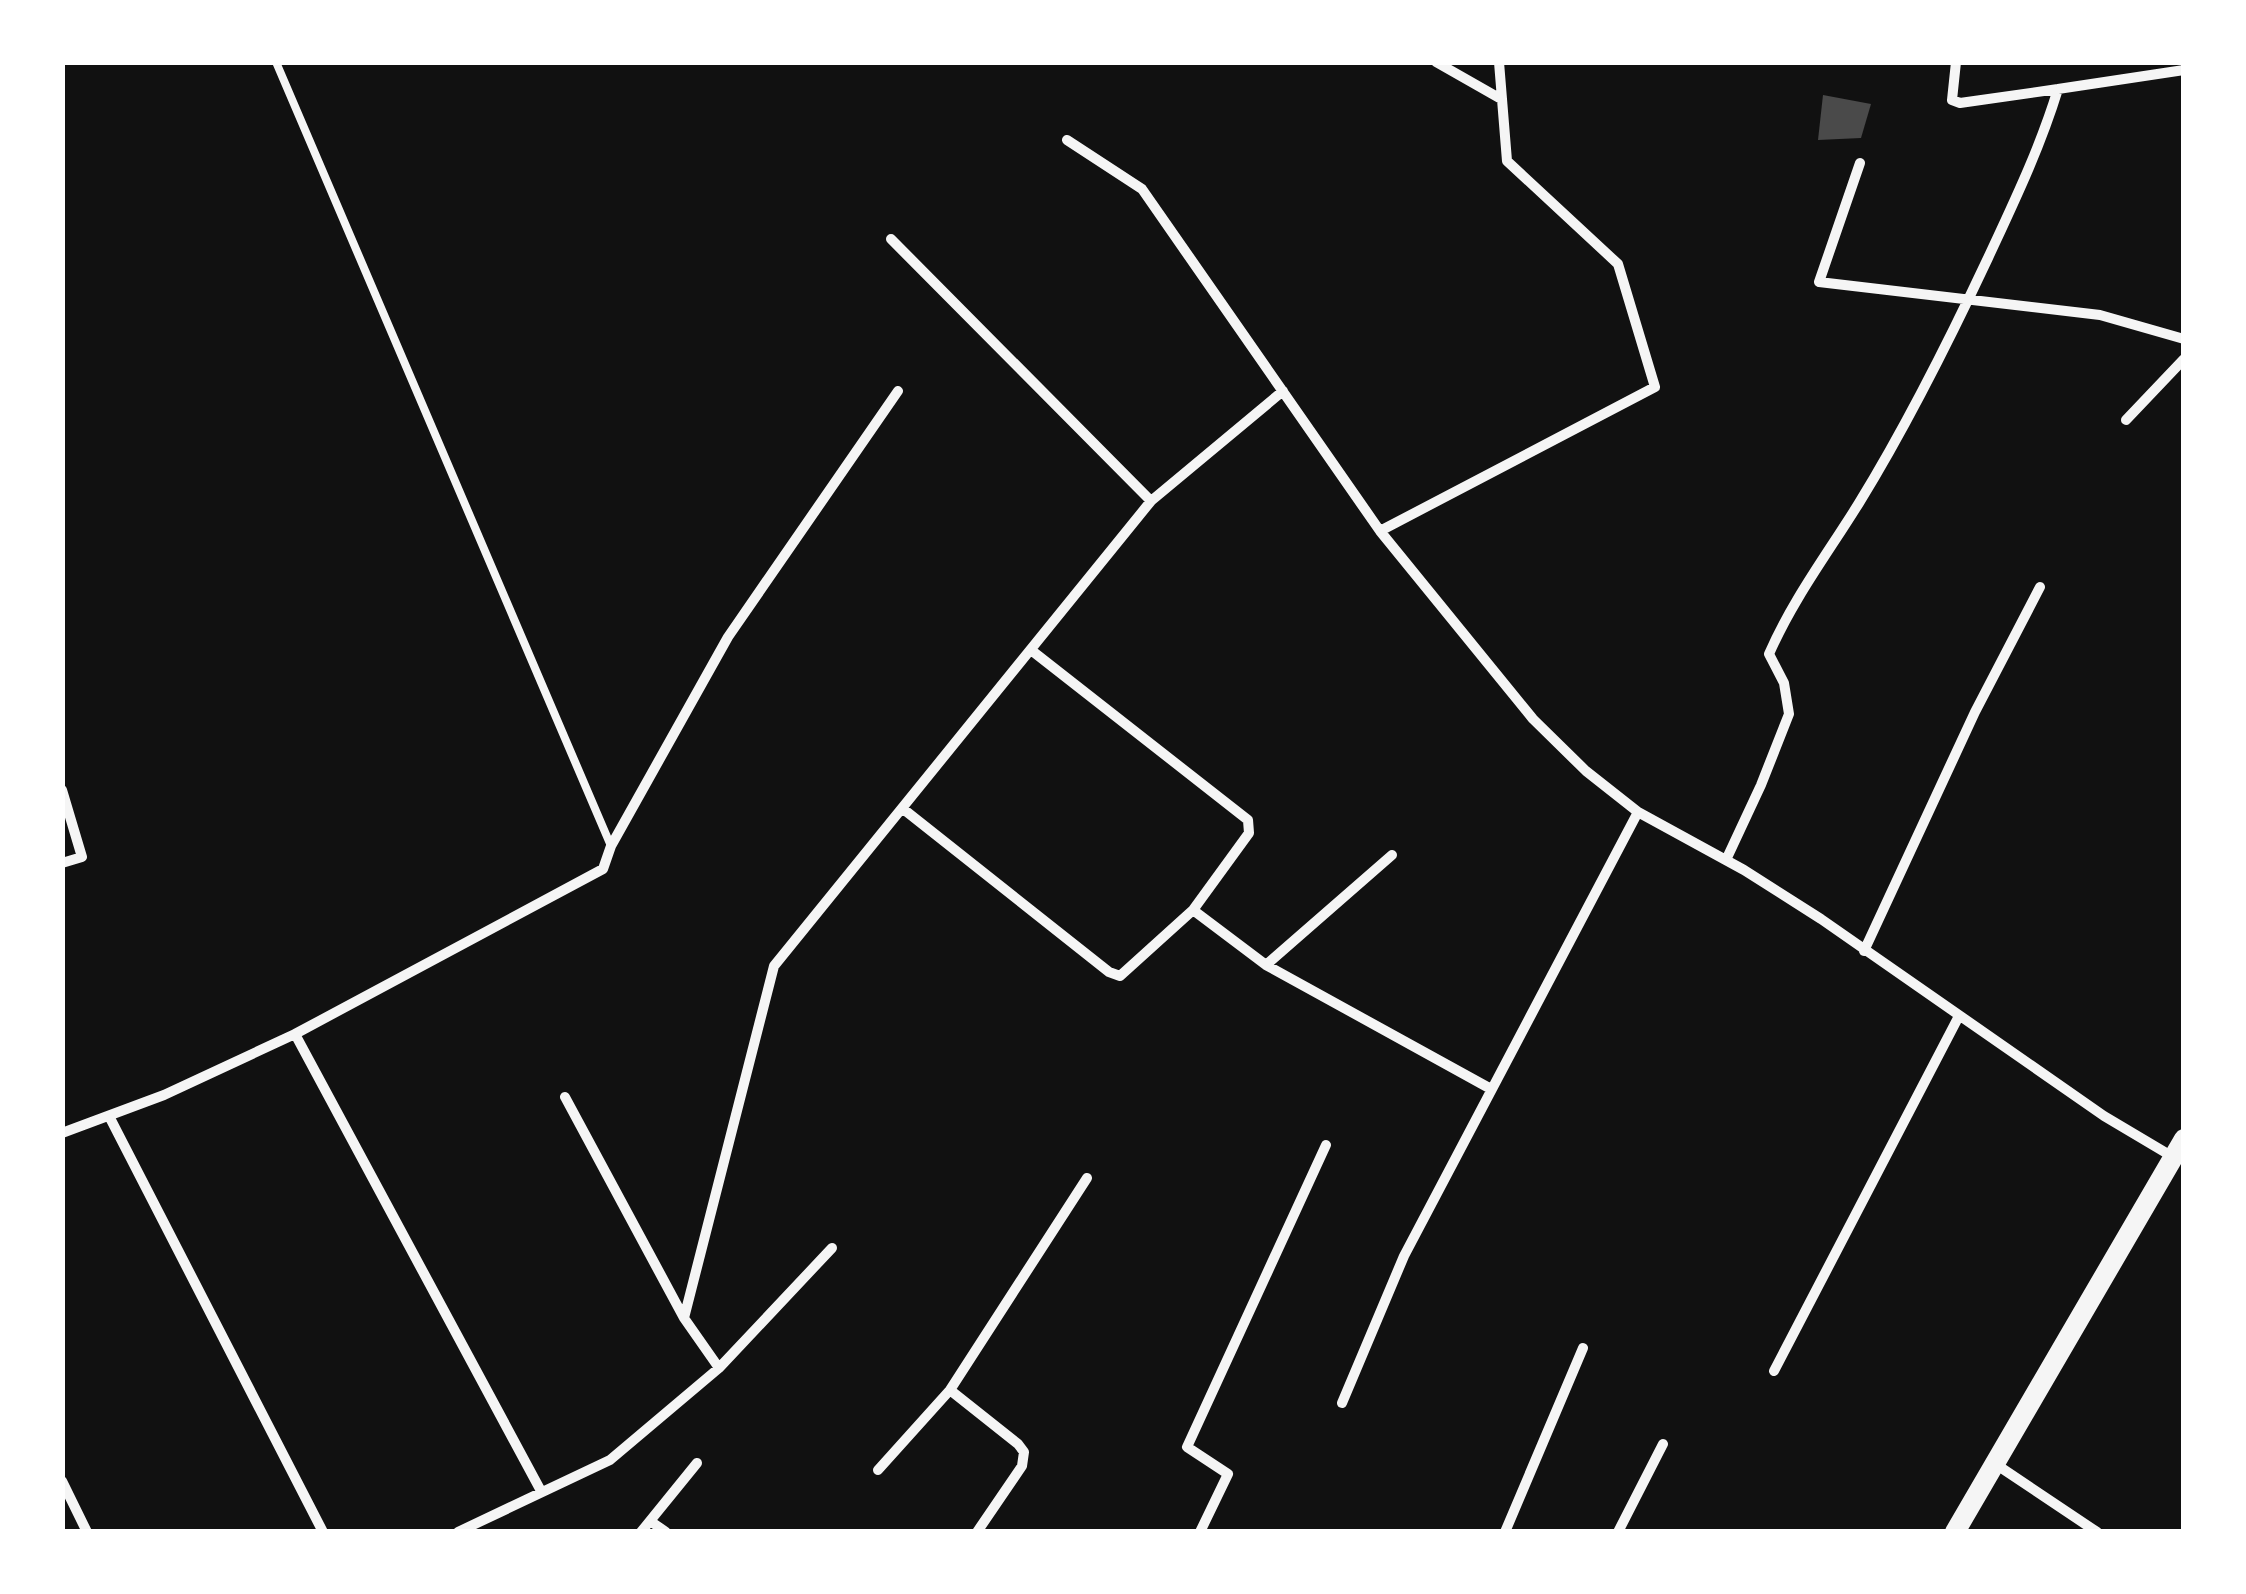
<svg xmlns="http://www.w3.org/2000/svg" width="2246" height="1594" font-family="'Varela Round',sans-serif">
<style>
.building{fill:#4a4a4a}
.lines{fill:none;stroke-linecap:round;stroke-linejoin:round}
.service{stroke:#f5f5f5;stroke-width:8}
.minor{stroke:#f5f5f5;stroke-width:10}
.secondary{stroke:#f5f5f5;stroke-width:20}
</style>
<rect width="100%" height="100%" fill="#111"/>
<path class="building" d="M1823,95L1871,104L1861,138L1818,140Z"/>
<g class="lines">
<path class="service" d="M276,62L611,846"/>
<path class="minor" d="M1436,62L1501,99
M1956,62L1952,100L1960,103L2058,89
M1067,140L1142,189L1380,531L1533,719L1586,771L1638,812L1744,870L1821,919L2104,1116L2173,1157
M1860,163L1819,282L2100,315L2184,339
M891,239L1151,501L1283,391
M2126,420L2184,359
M1380,531L1655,387L1618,264L1507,161L1499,62
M62,790L82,857L62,863
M902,808L1109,972L1120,976L1193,910L1249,833L1248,820L1031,650
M1726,860L1761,785L1789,714L1784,683L1769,654C1793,599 1828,553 1859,503C1907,425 1949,341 1988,258C2014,202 2040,148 2058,89L2184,70
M1193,910L1266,965L1491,1089
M1864,951L1975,712L2040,587
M1266,965L1392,855
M295,1034L541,1491
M565,1097L684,1318L719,1368
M109,1116L323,1532
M62,1133L164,1095L295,1034L603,869L611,846L728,637L898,391
M684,1318L774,966L1151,501
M1774,1371L1959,1016
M950,1390L1018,1444L1024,1452L1022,1466L977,1532
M1342,1403L1404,1256L1638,812
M1994,1463L2097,1532
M878,1470L950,1390L1087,1178
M62,1481L87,1532
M650,1521L666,1532
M458,1532L610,1460L719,1368L832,1248
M641,1532L697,1463
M1200,1532L1228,1474L1187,1447L1326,1145
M1505,1532L1583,1348
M1618,1532L1663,1444"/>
<path class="secondary" d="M1955,1532L2184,1139"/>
</g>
<rect width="2246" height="1594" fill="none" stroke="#ffffff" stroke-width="130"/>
</svg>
